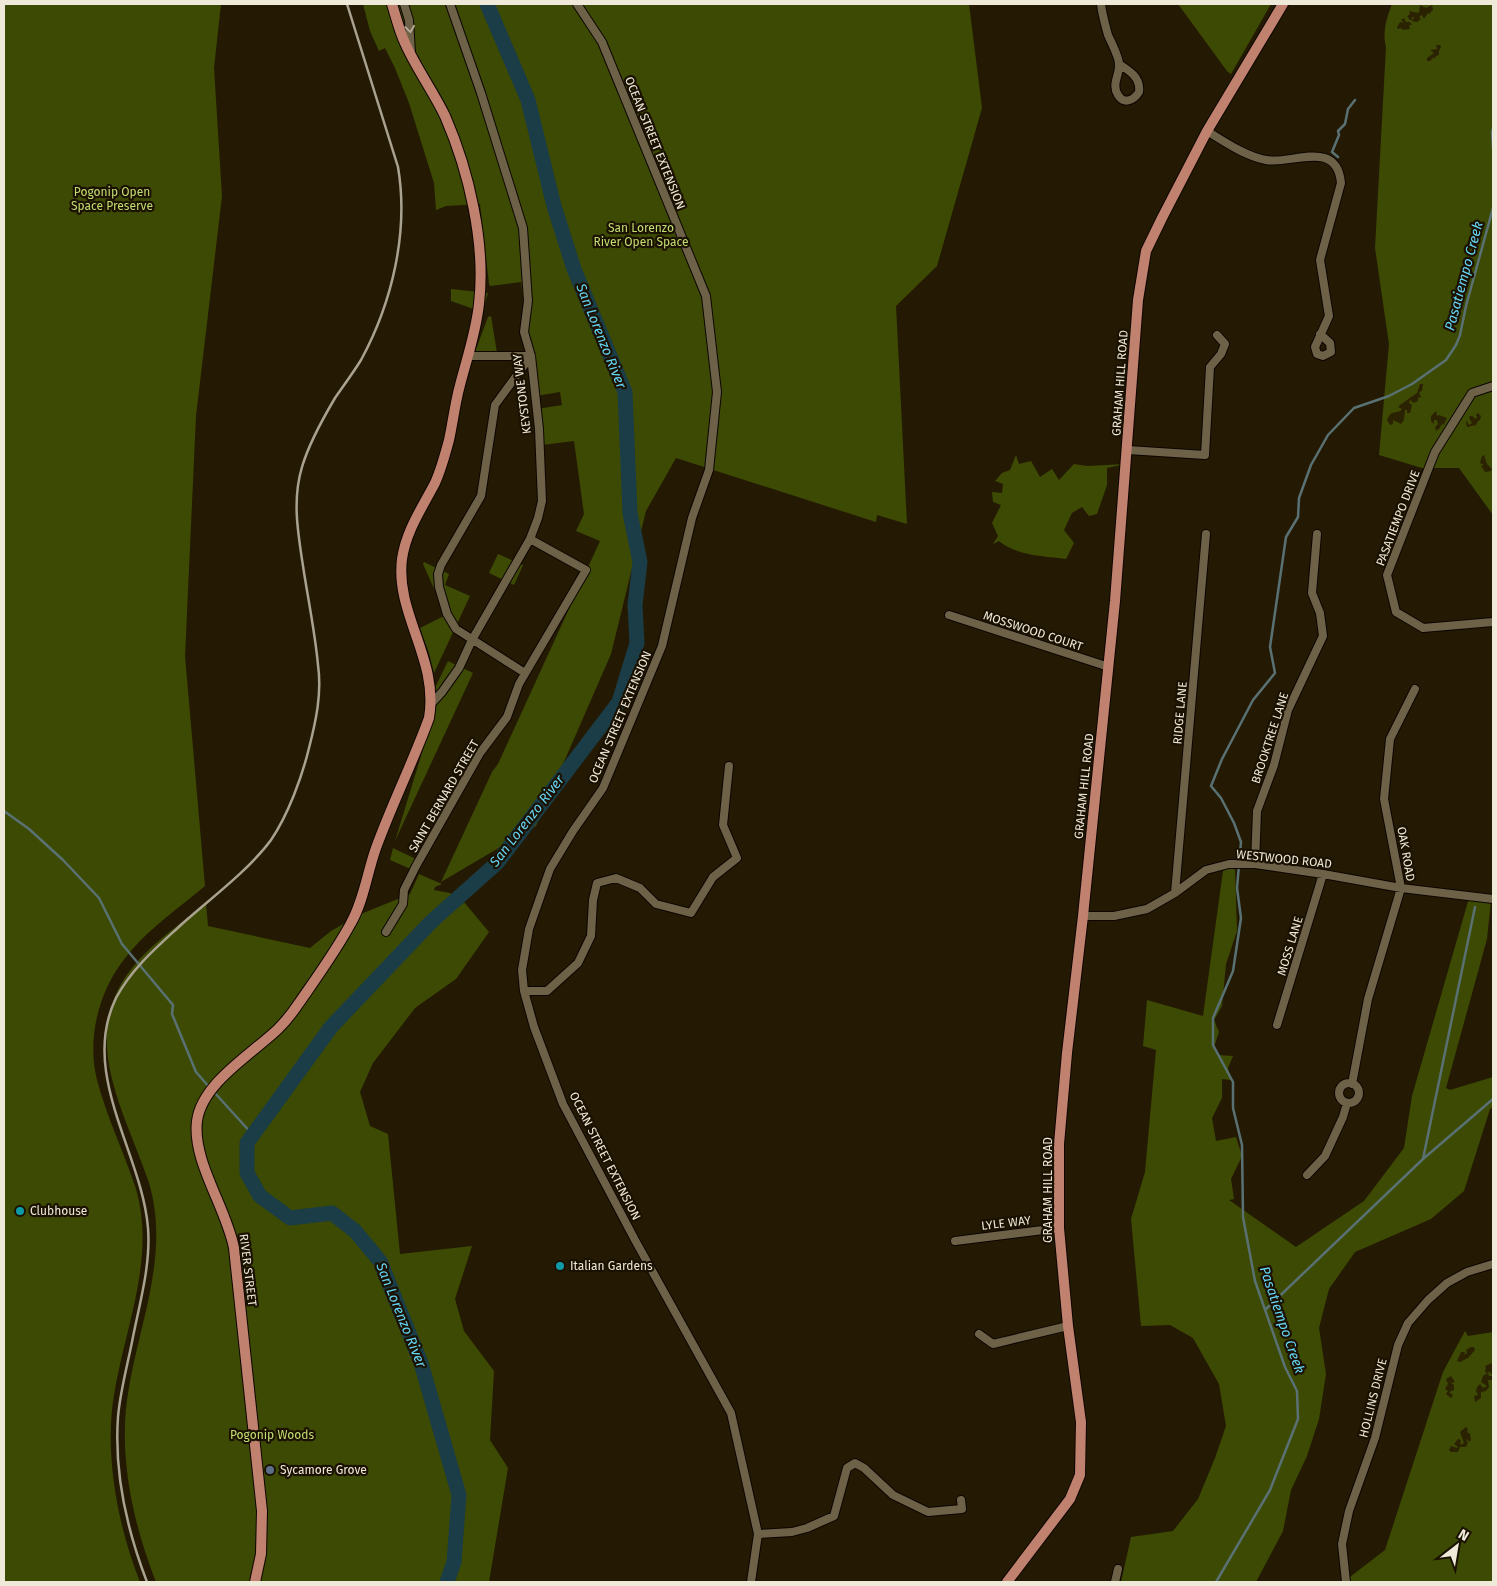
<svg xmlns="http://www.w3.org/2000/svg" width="1497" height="1586" font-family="'Fira Sans',sans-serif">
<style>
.green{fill:#3d4a03}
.sand{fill:#2b2202}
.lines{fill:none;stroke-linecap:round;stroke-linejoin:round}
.stream{stroke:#5a7173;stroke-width:2.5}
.river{stroke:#1a3d47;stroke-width:15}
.minor-casing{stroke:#0d0500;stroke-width:10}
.major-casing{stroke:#0d0500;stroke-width:12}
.minor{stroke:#6d6148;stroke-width:8}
.major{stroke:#c0816e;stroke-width:10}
.rail{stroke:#a9a290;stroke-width:2.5}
.oneway{stroke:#b4ac98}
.culture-dot{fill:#0f9aa8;stroke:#1b1100;stroke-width:2}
.service-dot{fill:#5c6f8a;stroke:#1b1100;stroke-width:2}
.labels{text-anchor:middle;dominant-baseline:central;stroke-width:4.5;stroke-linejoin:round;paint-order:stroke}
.street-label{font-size:12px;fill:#efe9da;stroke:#1b1100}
.park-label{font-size:12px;fill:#c2dd70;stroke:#1b1100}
.poi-label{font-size:12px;fill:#efe9da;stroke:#1b1100;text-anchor:start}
.water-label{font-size:14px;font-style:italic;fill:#64d4f5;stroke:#1b1100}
</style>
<rect width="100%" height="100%" fill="#241a03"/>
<path class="green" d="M4,4H221L214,68L222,196L196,416L185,656L205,886C180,907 151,927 130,952C100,986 86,1036 97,1080C107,1118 124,1152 136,1189C156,1258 125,1327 114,1395C104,1454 118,1527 140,1582H4Z
M363,4H969L982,108L937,266L896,306L907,524L877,515L876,522L676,458L646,511L611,654L536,826L441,882L492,772L498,764L600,541L576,531L584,514L574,441L542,445L537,409L562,405L560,392L536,396L535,394L521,282L490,286L489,284L480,204L446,206L436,210L434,183L409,103L395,68L385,48L379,51L370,31Z
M1178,4H1271L1231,74L1227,71Z
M1392,4H1493V515L1459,468H1422L1379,455L1389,344L1375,248L1386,47C1382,33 1387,17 1392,4Z
M451,289L488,293L482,312L451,301Z
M491,316L497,353L475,352L488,317Z
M1016,455L1019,464L1031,461L1040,477L1052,469L1059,480L1074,464L1087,466L1126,464L1107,468V485L1097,514L1089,516L1082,507L1072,513L1064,530L1074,543L1066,559C1044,556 1017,556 999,541L993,544L998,536L992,523L1001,505L993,502L992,492L1002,493L1003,484L995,481L1002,473L1010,470Z
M498,554L523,565L514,585L489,573Z
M424,562L449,574L445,585L470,596L434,673L429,653L420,628L446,615L423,564Z
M448,661L473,673L395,841L429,730L434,690Z
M393,848L418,860L413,870L390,860Z
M1229,864L1235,870L1237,931L1226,964L1222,1006L1214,1020L1219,1032L1214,1047L1218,1055L1233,1056L1228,1068L1231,1080L1222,1079V1098L1212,1118L1216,1141L1236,1137L1242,1156L1231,1179L1234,1199L1229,1200L1296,1247L1364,1201L1404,1148L1412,1096L1469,898L1491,900L1487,939L1446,1088L1450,1090L1493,1077V1107L1490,1109L1464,1191L1431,1219L1355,1252L1329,1289L1319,1328L1326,1374L1319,1419L1307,1456L1291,1490L1283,1531L1256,1582H1121L1131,1537L1173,1531L1198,1499L1215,1458L1226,1426L1219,1384L1193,1338L1170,1325L1141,1326L1131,1219L1145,1172L1156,1050L1143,1046L1147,1000L1203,1016L1223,871Z
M419,874L442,884L435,887L434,890L450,893L464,902L489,932L456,979L415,1008L373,1063L360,1092L370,1126L388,1134L400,1254L472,1246L455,1299L464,1331L494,1371L490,1440L508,1468L489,1582H156C134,1526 119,1461 127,1400C137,1327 171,1257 149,1183C125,1110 74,1033 137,962C156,940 183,922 206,903L208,926L310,948L331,931L361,914L410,894Z
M1465,1331L1468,1336L1493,1332V1582H1346V1580L1385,1550L1443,1372Z"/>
<path class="sand" d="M1420,5L1426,8L1432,5L1433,10L1429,14L1428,13L1424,19L1422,15L1419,17L1421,19L1417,22L1412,21L1414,17H1412V20H1410L1407,16L1410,14L1409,11L1419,13Z
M1404,18L1406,22H1410L1412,25H1409L1410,29L1402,30V28L1398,29L1397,27L1400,22L1404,23L1401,20Z
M1436,45H1440L1441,47L1439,51V55L1436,56L1435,59L1434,57L1430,61H1427V58L1434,53L1430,50L1437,49Z
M1420,384H1423L1422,391L1419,392L1421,397L1418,398V401L1414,403L1410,400L1409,403L1412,405L1410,413H1407V410H1405L1404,420L1401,424L1393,420V424L1390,425L1387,420C1391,411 1392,414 1400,411L1402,409L1398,407L1400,405L1417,393Z
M1436,411L1437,416L1439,415L1447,418L1444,424L1441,425L1440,428L1436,431L1435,427L1438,424L1437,420H1434V424L1431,421V416Z
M1478,413L1481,416L1480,420L1478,421L1476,425L1467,427L1466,422L1467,421L1469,425L1472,423L1469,418L1470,416H1472L1476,419L1477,417L1476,415Z
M1484,455L1487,464L1492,469L1491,471L1485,472L1481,466L1484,465L1480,463L1482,456Z
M1471,1347H1474L1475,1350L1468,1358L1460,1362L1457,1361L1461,1352H1465L1464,1355L1467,1353L1466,1350Z
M1492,1363L1493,1378L1492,1380H1488L1489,1387L1486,1391L1481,1392V1398L1475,1402L1474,1396L1478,1395L1476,1391L1477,1387L1480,1384L1483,1388L1487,1386L1481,1382L1483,1376L1488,1373L1489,1376H1493L1490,1372L1486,1373L1485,1371L1486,1368L1485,1366Z
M1451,1376L1455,1382L1451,1383L1454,1385V1390L1449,1392L1453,1395L1451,1398L1446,1394L1448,1391L1445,1389L1448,1384L1446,1379Z
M1466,1427L1468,1429L1467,1432L1470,1434L1471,1440L1469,1442L1468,1440L1466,1439L1468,1443L1466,1447H1460L1458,1452H1451L1449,1450L1451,1446L1457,1448L1458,1447L1454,1444L1458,1439L1461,1440L1460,1445L1464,1443L1460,1432Z"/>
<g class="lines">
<path class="stream" d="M1493,129L1492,132L1493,148
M1338,157L1332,152L1339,135L1338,131L1345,124L1348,109L1355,100
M4,811L29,829L63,860L99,898L122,944L173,1005L172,1014L196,1072L210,1088
M214,1092L253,1135
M1423,1159L1475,907
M1266,1309L1423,1159L1493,1099
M1216,1582L1270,1490L1298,1419L1297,1391L1285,1367L1255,1281L1243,1217L1242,1145L1233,1108V1082L1213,1045V1018L1233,971L1241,918L1237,888L1241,842L1234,823L1221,798L1211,786L1222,759L1253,700L1275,673L1270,647L1286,537L1298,517L1299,498L1311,465L1328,435L1354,408L1389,396L1412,384L1446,360L1456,345L1460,335L1466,306L1493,208"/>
<path class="river" d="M447,1582L454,1562L459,1495L421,1363L380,1261L355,1231L332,1213L290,1218L260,1196L247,1173V1143L331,1027L432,921L497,863L619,702L637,643L635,605L640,562L630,513L625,392L574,269L554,206L528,100L487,4"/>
<g class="minor-casing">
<path id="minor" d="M404,4L409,20L411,53
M577,4L602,42L706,296L717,392L709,470L692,518L662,646L603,788L573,831L550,869L529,929L522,970L524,991L534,1027L563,1104L635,1240L731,1413L758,1534L751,1582
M1101,4C1102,14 1105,24 1108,35C1111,42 1119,57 1119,64C1120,75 1111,84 1118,95C1124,105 1134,100 1139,92C1141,78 1130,71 1119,64
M1207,131C1225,142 1245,156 1266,160C1291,165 1337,138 1341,183L1320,260L1329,316L1315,347L1317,354L1323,356L1331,352L1330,343L1320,334
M468,356H531
M1493,386L1472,393L1435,452L1387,575L1396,612L1423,628L1493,622
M1128,450L1205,455L1210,367L1221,354L1225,344L1217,335
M949,615L1109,667
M525,673L456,629L447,614L439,587L438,574L441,565L481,496L495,405L531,356
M431,704L442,692L459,668L472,640L530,539L538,518L542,501L539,429L531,356L524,332L528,301L523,228L481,93L450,4
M1255,864L1257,811L1274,765L1288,710L1323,636L1320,613L1312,593L1317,534
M1175,893L1206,534
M1083,916H1114L1147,909L1175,893L1206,870L1229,864H1255L1323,874L1401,888L1493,899
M386,932L403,904L404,890L416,866L480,753L507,717L519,684L586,570L530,539
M524,991H547L578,963L591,936L593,900L597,883L616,878L640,888L656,904L691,913L713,877L737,858L723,825L729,766
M1277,1025L1323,874
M1339 1093a10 10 0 1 1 20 0a10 10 0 1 1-20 0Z
M1352,1084L1368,999L1401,888L1384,799L1390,739L1415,689
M1307,1175L1325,1156L1343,1117L1347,1103
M955,1241L1059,1228
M979,1334L993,1344L1068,1326
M758,1534L792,1532L807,1528L834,1516L847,1468L855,1463L864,1468L893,1495L928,1512L962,1509L961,1500
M1115,1582L1118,1569
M1346,1582L1342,1544L1349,1511L1375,1438L1398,1345L1408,1323L1428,1300L1447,1283L1467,1272L1493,1264"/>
</g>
<g class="major-casing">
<path id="major" d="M255,1582L261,1554L262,1511L234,1248C226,1207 192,1161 197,1121C202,1083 252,1054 278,1029C286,1021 293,1012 299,1003C317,977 336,951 351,923C364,900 367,873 376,848C392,804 413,762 429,718C439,659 395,614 402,559C406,531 422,508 435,483C441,470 445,455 449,440C453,422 455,403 460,385C467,358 476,332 479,304C486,244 469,171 445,116C433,91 416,68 405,43C399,30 396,17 392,4
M1007,1582L1070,1499L1080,1475L1081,1422L1068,1326L1059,1228V1144L1067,1053L1083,916L1115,601L1138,300L1146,251L1162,218L1207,131L1283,4"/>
</g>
<use href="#minor" class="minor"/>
<use href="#major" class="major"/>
<path class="rail" d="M147,1582C127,1530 114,1473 118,1417C120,1392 127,1367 132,1342C139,1305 151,1266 148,1228C142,1153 79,1074 116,998C132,968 157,947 182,924C210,899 249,870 271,840C288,815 302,777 309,748C316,721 322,693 318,665C315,632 308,599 303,566C298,533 292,500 302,467C309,443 322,420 335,398C344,385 353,373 361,360C392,303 409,232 398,167L347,4"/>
</g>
<defs><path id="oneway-chevron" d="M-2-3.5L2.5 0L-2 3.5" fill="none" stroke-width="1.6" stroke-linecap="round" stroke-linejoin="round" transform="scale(1.25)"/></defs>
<use class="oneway" href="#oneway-chevron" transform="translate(410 29) rotate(82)"/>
<g class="culture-dot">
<circle cx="20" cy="1211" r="5"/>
<circle cx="560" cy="1266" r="5"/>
</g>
<circle class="service-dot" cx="270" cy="1470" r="5"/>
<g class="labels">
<g class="street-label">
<text transform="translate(655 143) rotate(68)">OCEAN STREET EXTENSION</text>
<text transform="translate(1120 383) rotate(-86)">GRAHAM HILL ROAD</text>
<text transform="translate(522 394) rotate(-97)">KEYSTONE WAY</text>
<text transform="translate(1398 518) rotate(-69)">PASATIEMPO DRIVE</text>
<text transform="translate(1033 631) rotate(18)">MOSSWOOD COURT</text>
<text transform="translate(1180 713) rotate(-85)">RIDGE LANE</text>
<text transform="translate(620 717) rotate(-67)">OCEAN STREET EXTENSION</text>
<text transform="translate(1270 738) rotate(-72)">BROOKTREE LANE</text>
<text transform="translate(1084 786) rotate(-84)">GRAHAM HILL ROAD</text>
<text transform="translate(444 796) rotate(-60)">SAINT BERNARD STREET</text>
<text transform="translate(1406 854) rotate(80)">OAK ROAD</text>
<text transform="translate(1284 859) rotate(6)">WESTWOOD ROAD</text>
<text transform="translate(1290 946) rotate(-73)">MOSS LANE</text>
<text transform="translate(605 1156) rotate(63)">OCEAN STREET EXTENSION</text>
<text transform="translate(1048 1190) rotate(-90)">GRAHAM HILL ROAD</text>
<text transform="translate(1006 1223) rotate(-7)">LYLE WAY</text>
<text transform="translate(248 1270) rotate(83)">RIVER STREET</text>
<text transform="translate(1373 1398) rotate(-76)">HOLLINS DRIVE</text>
</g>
<g class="park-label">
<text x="112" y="192">Pogonip Open<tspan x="112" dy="14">Space Preserve</tspan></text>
<text x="641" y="228">San Lorenzo<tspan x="641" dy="14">River Open Space</tspan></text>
<text x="272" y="1435">Pogonip Woods</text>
</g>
<g class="poi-label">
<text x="30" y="1211">Clubhouse</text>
<text x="570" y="1266">Italian Gardens</text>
<text x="280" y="1470">Sycamore Grove</text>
</g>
<g class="water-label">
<text transform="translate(1464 276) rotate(-75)">Pasatiempo Creek</text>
<text transform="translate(601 336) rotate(68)">San Lorenzo River</text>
<text transform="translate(527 821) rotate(-52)">San Lorenzo River</text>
<text transform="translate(401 1315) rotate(68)">San Lorenzo River</text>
<text transform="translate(1282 1320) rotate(71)">Pasatiempo Creek</text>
</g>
</g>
<rect width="1497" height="1586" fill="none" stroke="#efe9da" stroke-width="10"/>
<g transform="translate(1457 1546) rotate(31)" stroke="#1b1100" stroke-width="4" paint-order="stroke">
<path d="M0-4L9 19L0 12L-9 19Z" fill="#efe9da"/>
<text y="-8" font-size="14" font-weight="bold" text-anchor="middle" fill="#efe9da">N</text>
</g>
</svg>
